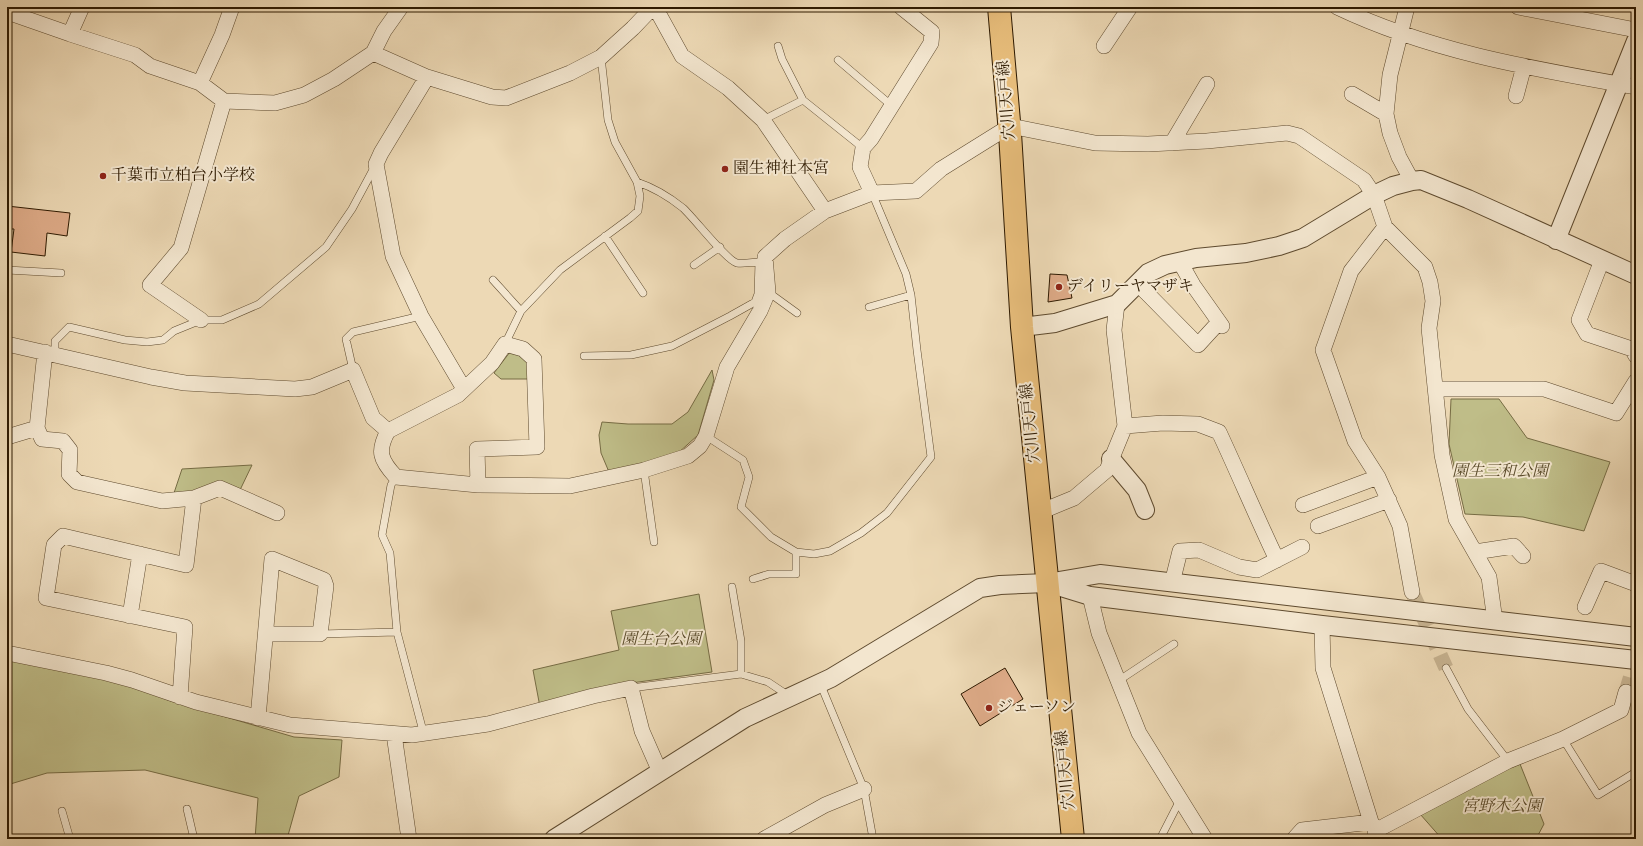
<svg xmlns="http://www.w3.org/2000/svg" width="1643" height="846" font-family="'Old Standard TT','Noto Serif JP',serif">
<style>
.green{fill:#bfbd88;stroke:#766c44}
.building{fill:#deab88;stroke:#2e1a01}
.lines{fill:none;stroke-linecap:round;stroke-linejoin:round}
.minor-tunnel{stroke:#c7b391;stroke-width:15;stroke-dasharray:15 8;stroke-linecap:butt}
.service-casing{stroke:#5e4a2e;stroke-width:8}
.minor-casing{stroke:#5e4a2e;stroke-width:16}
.tertiary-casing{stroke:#5e4a2e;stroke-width:20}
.primary-casing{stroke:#2e1a01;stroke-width:24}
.service{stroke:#f3e6cf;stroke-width:7}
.minor{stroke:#f3e6cf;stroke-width:15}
.tertiary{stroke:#f3e6cf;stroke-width:18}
.primary{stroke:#e6bc7a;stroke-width:22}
.poi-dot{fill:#8f2418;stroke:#f3e6cf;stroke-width:1.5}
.labels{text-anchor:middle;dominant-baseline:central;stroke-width:4;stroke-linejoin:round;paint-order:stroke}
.street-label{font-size:16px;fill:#2e1a01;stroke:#f3e6cf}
.poi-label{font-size:16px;fill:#2e1a01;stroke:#f3e6cf;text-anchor:start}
.park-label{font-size:16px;font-style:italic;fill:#5a4b2a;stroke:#f3e6cf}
</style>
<rect width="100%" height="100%" fill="#edd9b5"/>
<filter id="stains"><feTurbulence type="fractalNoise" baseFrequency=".005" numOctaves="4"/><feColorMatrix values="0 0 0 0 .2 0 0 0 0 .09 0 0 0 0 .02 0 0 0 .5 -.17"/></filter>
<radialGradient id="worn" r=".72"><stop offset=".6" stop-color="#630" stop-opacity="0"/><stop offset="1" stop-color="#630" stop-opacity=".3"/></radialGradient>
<path class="green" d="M510,352L523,357L529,364L530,379H501L494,373Z
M712,370L714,380L698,435L677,454L609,472L601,453L599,435L602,422L628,424H672L688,412Z
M1451,399H1499L1527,438L1610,462L1584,531L1523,517L1465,514L1449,444Z
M252,465L240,490L174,493L182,469Z
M699,594L712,672L631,683L540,707L533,670L619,650L611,611Z
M7,659L127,684L168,700L294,737L342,740L339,777L299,796L287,839H255L258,798L145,770L47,773L7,785Z
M1520,764L1544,824L1536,839H1442L1420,814L1467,786Z"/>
<path class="building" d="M7,206L70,213L67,236L47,233L45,256L11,252L14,229H7Z
M1050,274L1067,275L1072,298L1048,302Z
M1005,668L1023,699L980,726L961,694Z"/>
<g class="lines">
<path class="minor-tunnel" d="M1412,592L1446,668
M1626,692L1636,659"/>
<g class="service-casing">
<path id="service" d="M772,7V8
M778,46L782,59L803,100L863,148
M838,60L892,106
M763,120L803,100
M637,182C655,188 668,196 683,208C694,218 727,261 737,263C743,264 752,262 759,262L761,260
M605,236L643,293
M694,265L720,247
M7,270L61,273
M493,280L521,311
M768,292L797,313
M869,307L911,295
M505,344L521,311L560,270L630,218L638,211L640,196L637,182L615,142L608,120L601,57
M55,355V341L69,327L125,340L147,342L163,340L174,331L201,320H222L259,304L326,247L352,209L374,168
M584,356L631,355L672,346L730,316L755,302L758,294L759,262
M353,370L346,339L353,332L421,316
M706,436L743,460L749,477L741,507L771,537L796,552L814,554L830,551L861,533L887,513L931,457L917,350L911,295L906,274L872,193
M644,470L654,542
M396,477L391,485L382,535L390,553L397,632L424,735
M753,579L769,574H796V552
M732,587L741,641V674
M320,634L397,632
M1446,668L1468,709L1508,761
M1118,681L1174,644
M820,683L864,789L873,839
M631,688L741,674L768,682L789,696
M1563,739L1598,795L1636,772
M187,809L194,839
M62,811L70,839
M1160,839L1180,800"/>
</g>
<g class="minor-casing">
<path id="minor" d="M655,7L682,56L728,88L763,120L825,211
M1337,7C1431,52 1534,69 1636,87
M1407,7L1390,75L1386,114L1390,133L1399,157L1412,181
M1518,7L1636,30
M7,12L70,34L135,55L150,66L200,83L224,101L181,248L150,285L201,320
M70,34L82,7
M1104,46L1130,7
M373,53L427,77L492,97L506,98L570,73L601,57L633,28L653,7
M427,77L381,153L376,164L393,256L421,316L464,389
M200,83L222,35L232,7
M1352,94L1386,114
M1516,96L1524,66
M224,101L275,103L304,95L334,79L373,53L384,31L401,7
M1172,143L1207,84
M872,193L860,167L863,148L871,139L931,43L932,32L901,7
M1385,227L1351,271L1323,350L1355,441L1378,477L1400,526L1412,592
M1602,260L1579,320L1587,334L1632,349L1636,356
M1180,262L1193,285L1222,326
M1138,284L1198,345L1219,322
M7,344L151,377L185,383L295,389L312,387L353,370L373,418L388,431L458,395L492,363L505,344L523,349L534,359L537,447L477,449L478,485
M1436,389H1544L1616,413L1636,381
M1125,426L1163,423L1198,424L1219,432C1239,475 1257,518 1277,560
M37,428L42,439L63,441L70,450L69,474L77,482L162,501L194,498
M388,431C377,451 380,460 396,477L478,485L570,486L644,470L688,456L700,446L706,436L727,367L760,311L768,292L765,257L785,239L825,211L872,193L916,191L941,169L1010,126L1095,143L1148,144L1207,141L1287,133L1299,136L1364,180L1374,195L1385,227L1425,267L1430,282L1433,301L1429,328L1442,455L1456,519L1489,577L1495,621
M7,437L37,428L45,352
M1303,505L1378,477
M1040,512L1074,498L1107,470L1125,426L1114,330L1117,304
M1318,526L1389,500
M1475,552L1514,546L1523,556
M1172,583L1180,551L1199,550L1239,567L1257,570L1302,547
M1090,596L1099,633L1139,733L1205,839
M1585,607L1601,571L1636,584
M130,616L140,554
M1322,625L1323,668L1371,822L1380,838
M7,653L106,673L132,680L196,702L290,725L412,735L488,724L593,696L631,688L642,731L660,772
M180,697L185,627L46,598L54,545L63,536L186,565L194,498L220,488L277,513
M258,718L272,559L324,580L326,586L320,634H266
M394,734L409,839
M1375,831L1508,761L1563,739L1621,710L1626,692
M764,839L825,805L864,789
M1294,839L1302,830L1371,822"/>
</g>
<g class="tertiary-casing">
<path id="tertiary" d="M1556,240L1636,41
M1022,327L1055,323L1117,304L1148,273L1165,265L1196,258L1246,253L1279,246L1303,238L1374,195L1393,186L1412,181L1421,180L1468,199L1636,275
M1111,459L1137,490L1145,510
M1051,584L1090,596L1322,625L1636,660
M554,839L745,718L831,678L980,588L1000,585L1047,583L1100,574L1636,637"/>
</g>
<g class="primary-casing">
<path id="primary" d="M999,7L1010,133L1022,327L1073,839"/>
</g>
<use href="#service" class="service"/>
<use href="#minor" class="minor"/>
<use href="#tertiary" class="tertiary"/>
<use href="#primary" class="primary"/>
</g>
<g class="poi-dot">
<circle cx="725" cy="169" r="4"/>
<circle cx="103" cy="176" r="4"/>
<circle cx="1059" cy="287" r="4"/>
<circle cx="989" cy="708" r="4"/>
</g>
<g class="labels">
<g class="street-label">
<text transform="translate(1007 100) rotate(-95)">穴川天戸線</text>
<text transform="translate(1031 423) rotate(-96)">穴川天戸線</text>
<text transform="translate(1066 770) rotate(-96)">穴川天戸線</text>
</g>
<g class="poi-label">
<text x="733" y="169">園生神社本宮</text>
<text x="111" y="176">千葉市立柏台小学校</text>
<text x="1067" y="287">デイリーヤマザキ</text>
<text x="997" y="708">ジェーソン</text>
</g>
<g class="park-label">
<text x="1500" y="472">園生三和公園</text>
<text x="661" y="640">園生台公園</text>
<text x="1502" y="807">宮野木公園</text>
</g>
</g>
<rect width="1643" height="846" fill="none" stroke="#edd9b5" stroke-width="24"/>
<rect x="8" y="8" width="1627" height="830" fill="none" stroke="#2e1a01" stroke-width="2"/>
<rect x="12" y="12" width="1619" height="822" fill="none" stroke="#2e1a01"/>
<rect width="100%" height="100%" filter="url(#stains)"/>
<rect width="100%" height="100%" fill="url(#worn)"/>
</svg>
